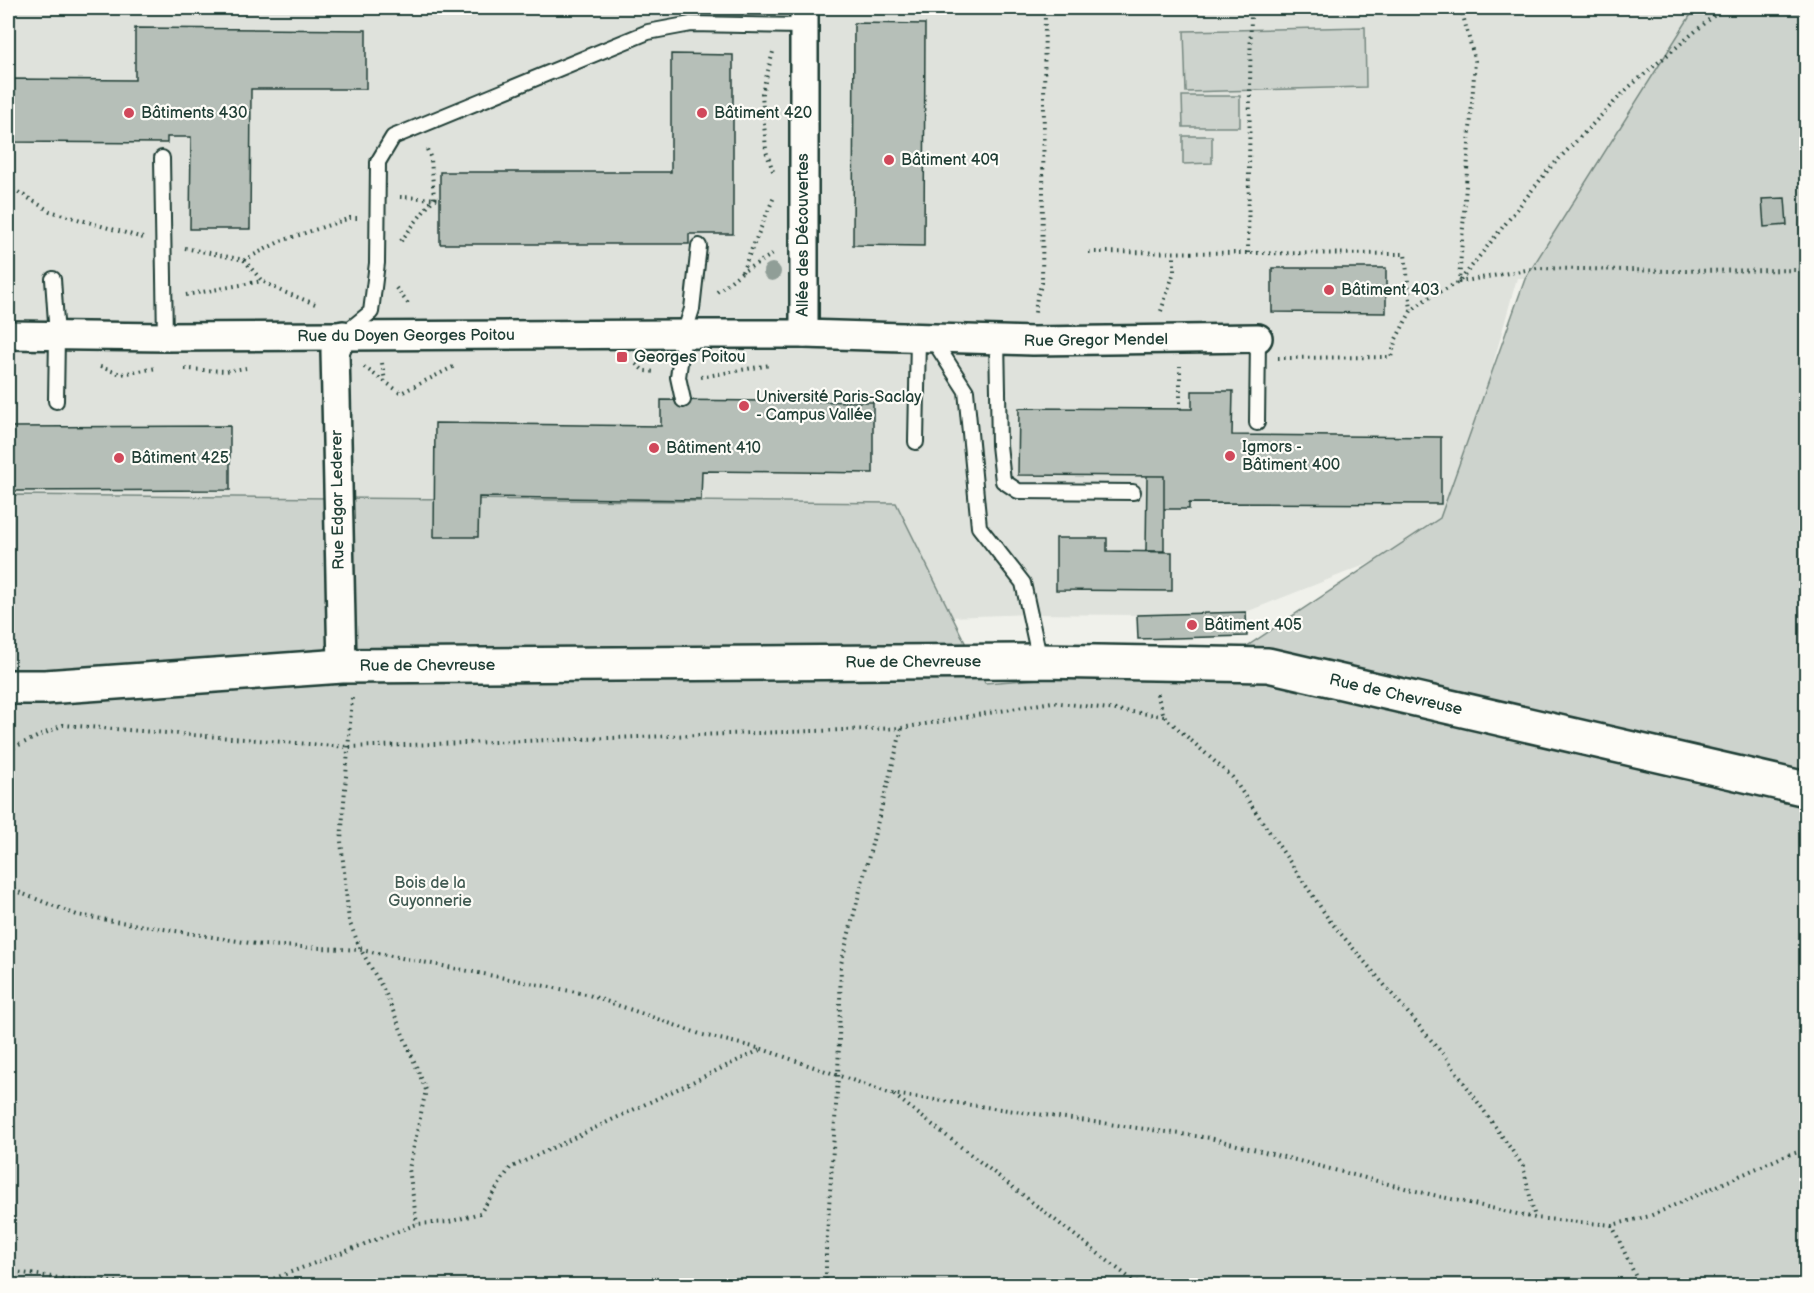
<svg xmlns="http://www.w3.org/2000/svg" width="1814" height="1293" font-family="'Balsamiq Sans',sans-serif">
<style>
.built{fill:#dfe2dc}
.green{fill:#cdd3cd;stroke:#768880;stroke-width:1.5}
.building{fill:#b6bfb8;stroke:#1f3d34;stroke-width:1.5}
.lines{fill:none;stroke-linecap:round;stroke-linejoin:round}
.service-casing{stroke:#1f3d34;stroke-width:18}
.minor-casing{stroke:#1f3d34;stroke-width:32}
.tertiary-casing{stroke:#1f3d34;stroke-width:38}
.path{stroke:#1f3d34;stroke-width:4;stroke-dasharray:1.5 4.5;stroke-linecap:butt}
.service{stroke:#fdfcf7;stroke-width:14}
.minor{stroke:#fdfcf7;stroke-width:27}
.tertiary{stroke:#fdfcf7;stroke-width:33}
.tree{fill:#909e97}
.poi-dot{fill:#d1495b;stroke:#fdfcf7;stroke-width:2}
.labels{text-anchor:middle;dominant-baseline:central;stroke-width:4.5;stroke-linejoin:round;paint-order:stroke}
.poi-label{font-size:16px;fill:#1f3d34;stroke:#fdfcf7;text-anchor:start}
.street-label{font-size:16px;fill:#1f3d34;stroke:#fdfcf7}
.park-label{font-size:16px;fill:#425b53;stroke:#fdfcf7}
</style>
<rect width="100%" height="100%" fill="#f0f1eb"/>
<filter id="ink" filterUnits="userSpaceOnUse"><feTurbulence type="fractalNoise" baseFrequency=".0167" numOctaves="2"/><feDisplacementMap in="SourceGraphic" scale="12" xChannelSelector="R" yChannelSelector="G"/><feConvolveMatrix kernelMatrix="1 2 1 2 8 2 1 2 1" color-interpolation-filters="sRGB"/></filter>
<g filter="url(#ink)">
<path class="built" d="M8,8H1806V279L1517,278L1446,533L1246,612L1137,615L1029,614L369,638L8,646Z"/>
<path class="green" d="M1695,8H1806V1285L8,1286V495L896,503L985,683L1217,666L1440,518L1525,279Z
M1365,27L1366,87L1186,92L1184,31Z
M1182,96H1240V127H1183Z
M1183,136H1212V163L1183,164Z"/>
<path class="building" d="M854,23L925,24L924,246L853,245Z
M135,28L366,30V89H251L250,229H190L191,137H167V143L8,142V79L135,80Z
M671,54L733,55V234H689V244H440V172H671Z
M1785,198L1787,225L1764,227L1762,199Z
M1272,268H1386V313L1272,312Z
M1192,391H1233L1232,435L1441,437V504L1189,503V509H1164V476L1018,475L1019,408L1192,409Z
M661,400L873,402V473L702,471L701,500L479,497L478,537H434L435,423L661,426Z
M230,426V490L8,491V427Z
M1147,476H1164V551H1146Z
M1056,538H1107V551L1172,552V591L1056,590Z
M1246,612L1247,636L1138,639L1137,615Z"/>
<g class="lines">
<g class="service-casing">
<path id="service" d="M162,158L165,337
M53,279L57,336L56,401
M344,334L371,312L377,263L378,162L393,137L648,32L691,24L803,26
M932,338L966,391L979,527L1023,583L1040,661
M997,339L999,445L1003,481L1018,491L1133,492
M683,400L678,377L684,334L692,309L699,246
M1257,423L1258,338
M916,442L918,338"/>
</g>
<g class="minor-casing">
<g id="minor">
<path d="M804,8V334"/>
<path id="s1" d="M8,335L165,337L684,334H804L1033,341L1258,338"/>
<path d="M342,666L335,351L343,335"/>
</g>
</g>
<g class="tertiary-casing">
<g id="tertiary">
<path id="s2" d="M8,687H45L342,666L1040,661L1268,665L1806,789"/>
</g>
</g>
<path class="path" d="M1011,8L1045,10L1042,283L1037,297L1035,313
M1461,8L1475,61L1459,282L1537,268L1671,271L1806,270
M773,171L766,151L762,93L773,52
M8,186L50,211L143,238
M400,197L441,199
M401,241L434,198L431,159L426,147
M185,248L244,260L281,241L350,218H357
M1089,252L1405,254L1411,310
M1248,253L1251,8
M244,260L262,281L281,291L318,305
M742,272L774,197
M396,288L410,306
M717,292L742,272L775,253
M186,295L262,281
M1161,311L1174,272V253
M1278,358L1391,357L1396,339L1411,311L1425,300L1459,282L1549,169L1628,88L1723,8
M382,363L385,381
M636,364L644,371L656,372
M100,367L121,374L157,368
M364,367L401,393L455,366
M185,369L226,371L246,368
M701,377L770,365
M1180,409V366
M1157,694L1164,716L1232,777L1330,921L1448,1060L1523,1166L1535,1218
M352,698L341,841L349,921L361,950L386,994L426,1090L409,1169L417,1224
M8,750L63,725L348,747L902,728L1052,702L1164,716
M8,888L77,915L262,945L361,950L586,994L703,1035L762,1049L892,1094L1210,1138L1416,1191L1535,1218L1612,1225L1650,1216L1784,1156L1806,1150
M894,1095L1140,1286
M1612,1225L1640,1286
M8,1271L67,1279L180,1286
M251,1286L265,1282L417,1224L449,1222L480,1213L510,1168L760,1050
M826,1286V1250L838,1077L841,964L902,728"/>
<use href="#service" class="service"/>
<use href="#minor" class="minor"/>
<use href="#tertiary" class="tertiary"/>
</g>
<circle class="tree" cx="772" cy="272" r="9"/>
</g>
<g class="poi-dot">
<circle cx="129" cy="113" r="6"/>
<circle cx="702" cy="113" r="6"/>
<circle cx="889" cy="160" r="6"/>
<circle cx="1329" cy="290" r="6"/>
<rect x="616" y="351" width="12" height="12" rx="3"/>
<circle cx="744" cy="406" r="6"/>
<circle cx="654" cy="448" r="6"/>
<circle cx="1230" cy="456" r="6"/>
<circle cx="119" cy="458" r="6"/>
<circle cx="1192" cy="625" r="6"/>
</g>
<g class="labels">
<g class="poi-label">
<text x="141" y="113">Bâtiments 430</text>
<text x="714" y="113">Bâtiment 420</text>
<text x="901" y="160">Bâtiment 409</text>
<text x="1341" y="290">Bâtiment 403</text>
<text x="634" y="357">Georges Poitou</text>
<text x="756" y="397">Université Paris-Saclay<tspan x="756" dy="18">- Campus Vallée</tspan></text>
<text x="1242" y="447">Igmors -<tspan x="1242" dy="18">Bâtiment 400</tspan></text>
<text x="666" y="448">Bâtiment 410</text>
<text x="131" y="458">Bâtiment 425</text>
<text x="1204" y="625">Bâtiment 405</text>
</g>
<g class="street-label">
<text transform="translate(803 235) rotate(-90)">Allée des Découvertes</text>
<text stroke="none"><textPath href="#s1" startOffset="398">Rue du Doyen Georges Poitou</textPath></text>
<text stroke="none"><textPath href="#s1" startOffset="1088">Rue Gregor Mendel</textPath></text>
<text transform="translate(338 500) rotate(-91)">Rue Edgar Lederer</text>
<text stroke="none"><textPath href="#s2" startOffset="906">Rue de Chevreuse</textPath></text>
<text stroke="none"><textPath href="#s2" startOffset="420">Rue de Chevreuse</textPath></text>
<text stroke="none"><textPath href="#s2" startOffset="1392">Rue de Chevreuse</textPath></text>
</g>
<g class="park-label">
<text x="430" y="883">Bois de la<tspan x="430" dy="18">Guyonnerie</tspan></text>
</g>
</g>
<rect width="1814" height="1293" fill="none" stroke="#fdfcf7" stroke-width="30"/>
<rect x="15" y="15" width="1784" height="1263" fill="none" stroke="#1f3d34" stroke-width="2" filter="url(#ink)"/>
</svg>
